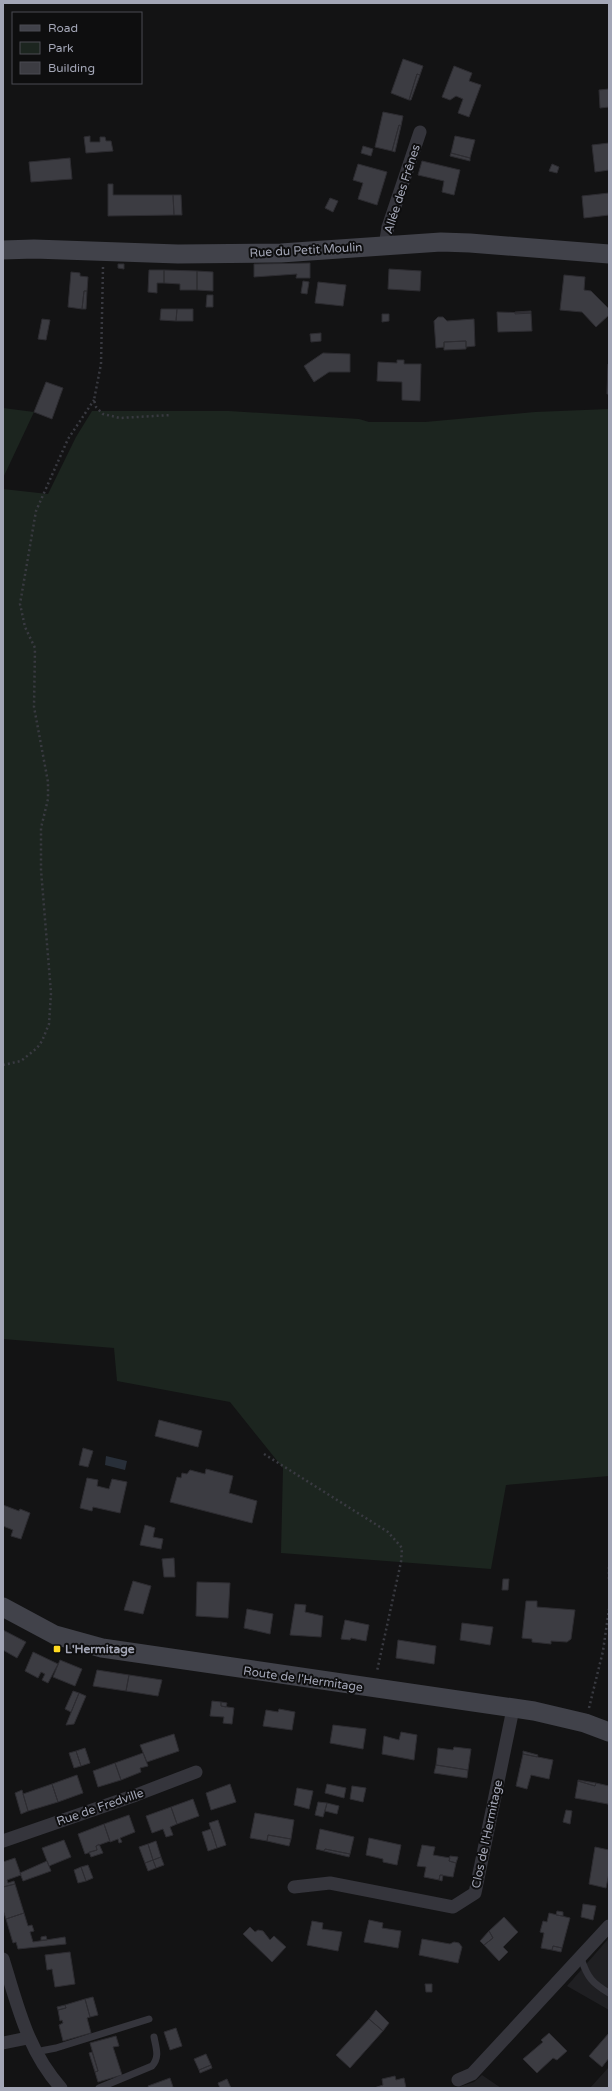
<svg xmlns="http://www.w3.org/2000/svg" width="612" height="2091" font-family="'Varela Round',sans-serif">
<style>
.built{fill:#1f1f22}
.green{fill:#1c251f}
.water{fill:#282f39}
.building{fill:#3c3c42;stroke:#2d2c31}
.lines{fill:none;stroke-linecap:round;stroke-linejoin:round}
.path{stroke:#393a41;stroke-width:2.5;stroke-dasharray:2 3;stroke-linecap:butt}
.lane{stroke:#35353c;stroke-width:7}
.street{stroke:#35353c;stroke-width:13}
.secondary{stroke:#41424a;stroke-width:19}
.poi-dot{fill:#ffda20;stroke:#0e0e0f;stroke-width:1.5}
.labels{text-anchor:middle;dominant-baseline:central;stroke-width:4;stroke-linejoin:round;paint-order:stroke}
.street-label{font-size:12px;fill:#a3a6b6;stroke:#0e0e0f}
.poi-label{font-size:12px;font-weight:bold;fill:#a3a6b6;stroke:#0e0e0f;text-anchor:start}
</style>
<rect width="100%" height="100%" fill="#131314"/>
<path class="built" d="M609,1938V2010L567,1986Z
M609,2067V2088H590Z
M482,2075L501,2088H456L474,2082Z"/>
<path class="green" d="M3,408L34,412L3,478Z
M609,409V1476L506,1485L491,1569L281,1553L283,1468L230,1402L117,1381L114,1348L3,1339V489L48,494L76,437L92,411H229L359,419L369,422H425L535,412Z"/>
<path class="water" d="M106,1456L127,1461L125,1470L105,1465Z"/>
<path class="building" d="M403,59L423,66L420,75L417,74L409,100L391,93Z
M454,66L472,73L469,81L481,85L469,117L458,113L463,99L456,96L450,100L442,97Z
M417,74L420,75L411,100H409Z
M609,89V107L600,108L599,90Z
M383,112L403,116L401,126L399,125L392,151L375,147Z
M399,125L401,126L395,152L392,151Z
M90,136V142H100V137H105L106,141H111L113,151L86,153L84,137Z
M455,136L475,140L470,158L451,153Z
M609,143V170L595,172L592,145Z
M363,146L373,149L371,156L361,153Z
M451,153L470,158V161L450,156Z
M70,158L72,179L31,182L29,162Z
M422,161L460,170L454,195L442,192L444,181L418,175Z
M358,164L387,172L377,205L358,199L363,183L353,180Z
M552,164L559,167L557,173L549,171Z
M108,184H113V195H173L174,215L108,216Z
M609,193V215L584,218L582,196Z
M173,195H181L182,215H174Z
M330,198L338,201L333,212L325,208Z
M310,263V278H296L297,274L254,277V264Z
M118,264H124V269L118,268Z
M389,269L421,271L420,291L388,289Z
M149,270H164V283H157V293L148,292Z
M164,270L197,271V290H180V284L164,283Z
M197,271L213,272V291L197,290Z
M71,272L80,273V276L88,277L87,291H84L82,309L68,307Z
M564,275L585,277L584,290L591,291L609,309V315L596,327L582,312L560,310Z
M303,281L309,282L307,294L301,293Z
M318,282L346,285L343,306L315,303Z
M84,291H87L86,309H82Z
M207,295H213V307H206Z
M161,309H177L176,321L160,320Z
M177,309H193V321H176Z
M531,311V313L515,314V312Z
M497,312L531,313L532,331L498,332Z
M382,314H389V321L382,322Z
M438,317H443L447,321L474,319L475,346L466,347V341L444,342V347L436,348L434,321Z
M42,319L50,320L46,340L38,339Z
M321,333V341L311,342L310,334Z
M466,341V349L444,350V342Z
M323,353L350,354V372H329L314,382L304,366Z
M397,360H404V364H421L420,401L402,400V382L377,381L378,362L397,363Z
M608,364H609V394H607Z
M46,382L63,388L52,419L34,412Z
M159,1420L202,1431L198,1447L155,1436Z
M83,1448L93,1451L88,1467L79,1465Z
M206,1469L233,1476L229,1493L257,1501L252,1523L170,1502L177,1477L181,1478L182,1473L187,1474L190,1470L205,1474Z
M87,1478L98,1480L97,1486L109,1489L112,1479L127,1482L120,1513L93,1507L92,1511L80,1508Z
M3,1505L19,1511L20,1509L30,1513L21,1539L11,1536L13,1530L3,1526Z
M145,1525L155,1528L153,1537L163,1539L161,1549L140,1545Z
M174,1558L175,1577H164L162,1559Z
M503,1579H509L508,1590H502Z
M133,1581L151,1586L143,1614L124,1610Z
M197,1582L230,1583L228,1618L196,1616Z
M526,1601H537V1607L575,1610L571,1639L567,1642L551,1641V1644L532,1642V1639L522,1638Z
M295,1604L306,1605L305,1612L323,1616L321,1637L290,1635Z
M247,1609L273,1614L270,1634L244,1628Z
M345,1620L369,1625L366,1641L351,1638L350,1640L341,1639Z
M462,1623L493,1627L490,1645L460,1640Z
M3,1630L26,1642L17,1658L3,1650Z
M398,1640L436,1646L434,1664L396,1658Z
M33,1652L58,1664L48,1683L42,1680L45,1674L41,1672L38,1678L25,1671Z
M60,1660L82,1669L75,1686L53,1677Z
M97,1670L129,1675L126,1691L93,1686Z
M129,1675L162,1680L158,1696L126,1691Z
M73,1691L79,1693L71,1712L65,1709Z
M79,1693L86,1696L74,1724L66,1725Z
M212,1701L221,1702V1706L234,1708L232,1724L223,1723L224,1717L210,1716Z
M221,1702L227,1703L226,1707L221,1706Z
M279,1709L295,1712L292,1730L263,1726L266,1710L278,1712Z
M333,1725L366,1729L363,1749L330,1743Z
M401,1732L417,1735L414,1760L382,1754L384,1736L399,1740Z
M174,1734L179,1751L147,1762L140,1745Z
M454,1747L471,1749L468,1770L436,1765L438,1748L453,1750Z
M85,1748L90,1763L81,1766L76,1751Z
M76,1751L81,1766L74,1768L69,1753Z
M523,1751L538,1755L537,1757L523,1754Z
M143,1753L148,1766L140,1768L141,1772L121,1780L115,1763Z
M523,1754L553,1760L549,1779L531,1775L527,1789L516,1786Z
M115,1763L121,1780L98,1787L93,1771Z
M436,1765L468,1770L467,1778L434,1773Z
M77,1775L83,1793L58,1802L52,1784Z
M578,1780L596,1783L595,1786L578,1781Z
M578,1781L595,1786L596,1783L609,1786V1807L608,1804L575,1798Z
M52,1784L58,1802L28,1811L23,1794Z
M230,1784L236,1802L211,1810L206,1793Z
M327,1784L346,1788L344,1798L325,1793Z
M352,1786L366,1788L363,1802L350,1799Z
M297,1788L313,1791L309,1809L294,1805Z
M22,1790L28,1811L21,1814L15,1793Z
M193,1799L199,1816L177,1824L171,1807Z
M318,1802L327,1803L323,1817L315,1815Z
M327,1803L339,1806L337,1814L325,1811Z
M171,1807L177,1824L170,1827L173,1835L166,1837L163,1829L152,1833L146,1816Z
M566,1810L572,1811L570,1824L563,1822Z
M255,1813L294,1820L291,1839L268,1835L267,1841L250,1838Z
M129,1815L135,1832L120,1838L122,1842L119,1843L118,1839L110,1842L104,1824Z
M218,1820L226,1845L217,1848L209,1823Z
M104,1824L110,1841L96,1846L97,1850L85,1854L78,1834Z
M211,1829L217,1848L208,1851L202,1832Z
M320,1829L354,1837L350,1854L325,1849L324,1851L316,1849Z
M268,1835L291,1839L289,1846L267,1841Z
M369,1838L401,1845L397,1865L383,1862V1859L366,1855Z
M64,1840L71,1857L49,1866L42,1848Z
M156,1841L161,1857L153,1860L148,1844Z
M99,1844L103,1853L91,1857L89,1852L97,1850L96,1846Z
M148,1844L153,1860L145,1863L139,1847Z
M422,1845L435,1847L433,1855L450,1858L449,1861L456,1863L453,1877L440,1875L439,1880L424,1877L426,1867L417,1866Z
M595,1847L609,1850V1873L606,1888L589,1884Z
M325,1849L350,1854L349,1857L324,1851Z
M450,1856L458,1857L456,1863L449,1861Z
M161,1857L164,1865L156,1868L153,1860Z
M15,1858L21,1875L7,1880L8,1883L14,1881L15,1884L3,1887V1862Z
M153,1860L156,1868L148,1871L145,1863Z
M47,1861L51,1871L23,1881L20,1873Z
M88,1865L93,1878L86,1881L81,1867Z
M81,1867L86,1881L78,1883L74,1870Z
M440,1875H443L442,1881L439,1880Z
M15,1884L24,1913L6,1919L3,1910V1887Z
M583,1904L596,1906L593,1920L581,1917Z
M557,1911L563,1912V1916L556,1915Z
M24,1913L28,1926L32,1925L34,1931L30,1932L33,1942L65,1937L66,1944L18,1949L16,1942L13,1943L6,1919Z
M549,1913L570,1918L562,1948L553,1946L552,1950L541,1948L544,1933L540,1932L543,1921L547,1922Z
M504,1917L518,1932L503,1947L508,1952L499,1961L484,1945L493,1938L489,1931Z
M369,1920L383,1923L382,1928L401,1931L398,1948L364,1942Z
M312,1921L323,1923L322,1929L342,1932L338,1951L307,1945Z
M250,1927L255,1932L258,1930L263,1931L270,1940L274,1936L286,1947L272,1962L243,1934Z
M489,1931L493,1938L484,1945L480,1941Z
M46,1936L47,1940H41V1937Z
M422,1939L450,1944L454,1942L459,1943L462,1947L458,1963L419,1955Z
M553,1946L562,1948L561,1952L552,1950Z
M70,1952L75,1984L55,1987L52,1969L47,1970L45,1955Z
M425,1984H432V1992H426Z
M93,1997L98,2015L90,2017L85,1999Z
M85,1999L90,2017L87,2018L91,2033L63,2041L59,2025L63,2023L62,2020L60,2021L58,2010L66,2008L65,2005Z
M65,2005L66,2008L58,2010L57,2007Z
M376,2010L389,2023L383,2031L369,2019Z
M369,2019L383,2031L350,2068L336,2055Z
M176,2028L182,2046L170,2050L164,2032Z
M549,2033L567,2051L557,2060L553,2058L537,2073L523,2059L543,2042L541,2040Z
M609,2033V2058L602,2067L589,2056Z
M116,2036L119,2046L113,2047L122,2075L98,2082L95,2072L98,2071L90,2043Z
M92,2052L98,2071L95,2072L89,2053Z
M206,2054L211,2065L199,2070L194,2059Z
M211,2065L212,2068L200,2073L199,2070Z
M395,2076L396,2080L404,2078L406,2088H374L383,2085L382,2079Z
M170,2078L173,2087L172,2088H149L148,2086Z
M227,2079L231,2088H220L218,2083Z"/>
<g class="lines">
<path class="path" d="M103,267L101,364L94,400L96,407L103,414L120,418L171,415
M3,1065L21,1061L37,1048L42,1041L49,1024L51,993L41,870V828L48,799V782L34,707L35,648L25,627L20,604L36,511L68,439L94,400
M264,1454L388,1532L402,1548L401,1562L377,1671
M609,1567V1581
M589,1708L603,1651L609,1609"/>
<path class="lane" d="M581,1958C587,1977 592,1983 609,1993
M35,2052L56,2048L149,2019
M99,2088L152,2066C160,2057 156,2048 154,2037"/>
<path class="street" d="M385,246L388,227L420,132
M3,1841L136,1795L196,1772
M294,1887L330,1883L453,1907L475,1893L513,1709
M3,1959C18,2006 27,2050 61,2088
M3,2043L28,2038
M458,2080L472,2074L609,1926"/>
<path class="secondary" d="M3,250L34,249L178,254L281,253L441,242L470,243L609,254
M3,1607L55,1635L102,1648L534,1711L585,1723L609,1732"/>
</g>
<rect class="poi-dot" x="53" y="1645" width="8" height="8" rx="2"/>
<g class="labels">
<g class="street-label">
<text transform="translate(402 189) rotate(-72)">Allée des Frênes</text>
<text transform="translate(306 250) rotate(-3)">Rue du Petit Moulin</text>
<text transform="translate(303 1679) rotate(8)">Route de l'Hermitage</text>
<text transform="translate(100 1807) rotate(-19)">Rue de Fredville</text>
<text transform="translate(487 1834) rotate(-78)">Clos de l'Hermitage</text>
</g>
<g class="poi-label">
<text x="65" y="1649">L'Hermitage</text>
</g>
</g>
<rect width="612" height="2091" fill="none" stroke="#a3a6b6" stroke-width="8"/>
<rect x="12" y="12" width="130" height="72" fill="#0e0e0f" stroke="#4a4b52"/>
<rect x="20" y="25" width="20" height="6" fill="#41424a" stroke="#4a4b52"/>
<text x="48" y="32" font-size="12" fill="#a3a6b6">Road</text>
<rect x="20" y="42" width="20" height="12" fill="#1c251f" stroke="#4a4b52"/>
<text x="48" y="52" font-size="12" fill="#a3a6b6">Park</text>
<rect x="20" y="62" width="20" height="12" fill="#3c3c42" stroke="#4a4b52"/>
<text x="48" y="72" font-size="12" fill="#a3a6b6">Building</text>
</svg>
